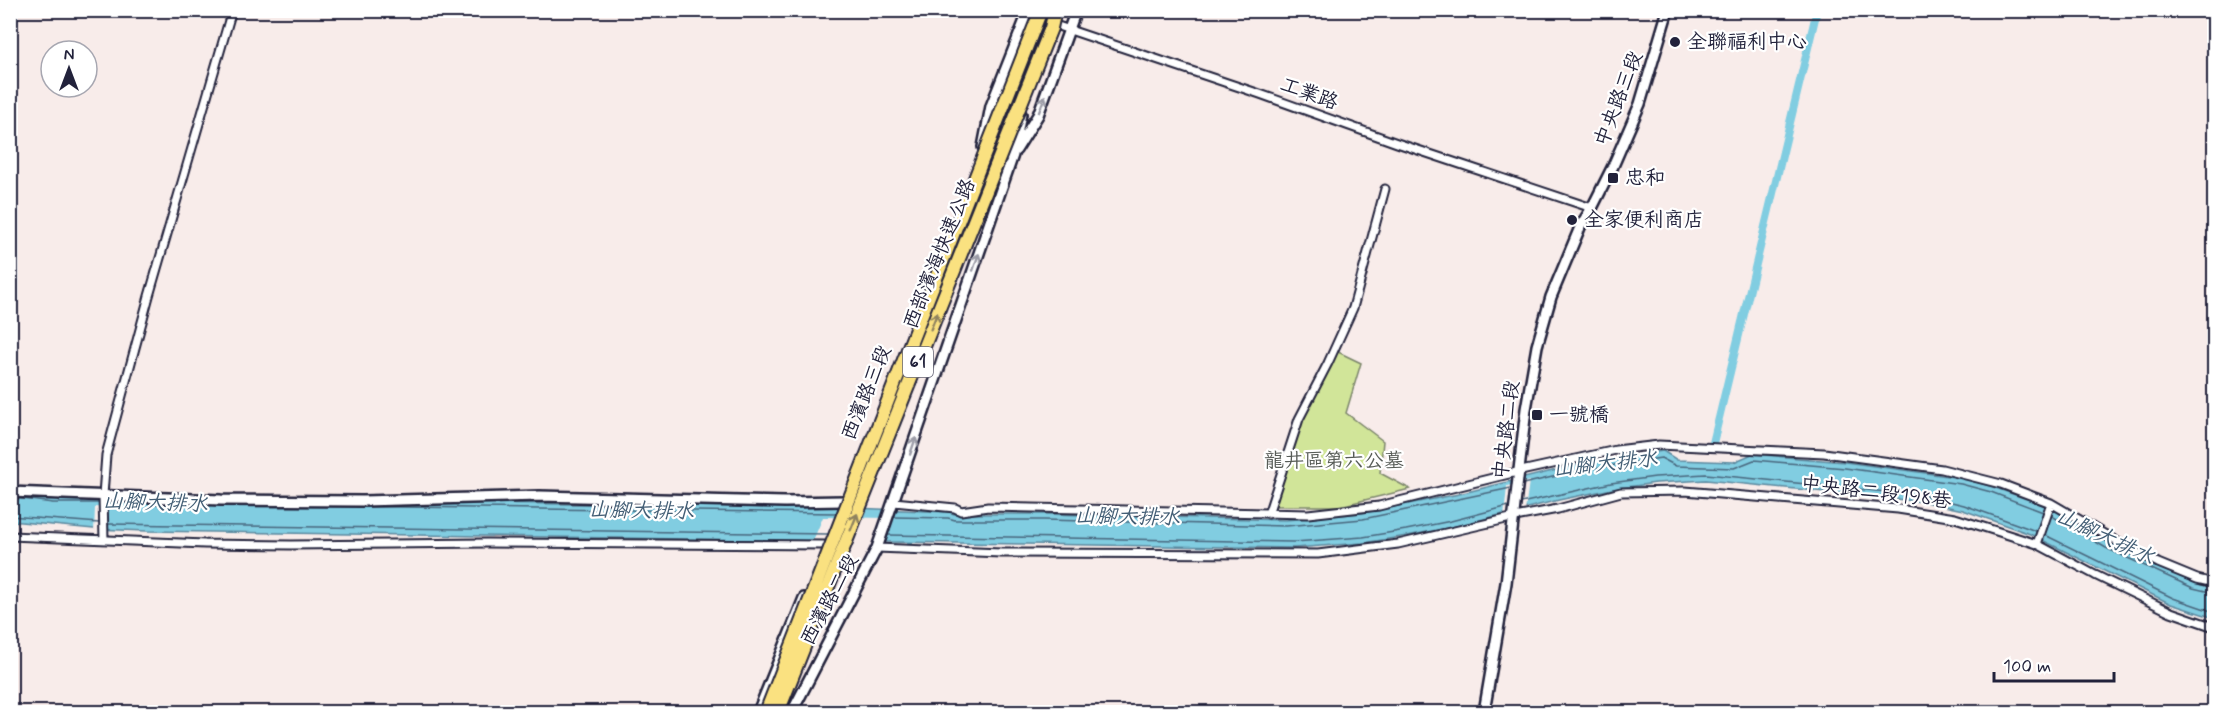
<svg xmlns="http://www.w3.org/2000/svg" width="2225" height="723" font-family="Mynerve,'LXGW WenKai TC',sans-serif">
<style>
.green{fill:#d1e599;stroke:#7a846a;stroke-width:1.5}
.water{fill:#81cde1;stroke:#5b899f;stroke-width:1.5}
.pier{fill:#f8ecea}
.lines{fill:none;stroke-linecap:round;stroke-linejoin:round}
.shore{stroke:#48667d;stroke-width:1.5}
.canal{stroke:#81cde1;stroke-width:8}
.street-casing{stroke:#22223b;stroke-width:11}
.secondary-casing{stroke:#22223b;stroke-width:14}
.street{stroke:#fff;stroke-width:7}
.secondary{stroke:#fff;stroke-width:9}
.highway-bridge-casing{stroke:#22223b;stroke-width:16;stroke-linecap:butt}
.highway-bridge{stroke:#fae180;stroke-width:12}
.oneway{stroke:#9c9ca7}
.oneway2{stroke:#8e825e}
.poi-dot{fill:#22223b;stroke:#fff;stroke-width:2}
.labels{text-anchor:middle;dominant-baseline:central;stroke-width:4.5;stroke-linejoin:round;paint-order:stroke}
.shield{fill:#fff;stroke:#646476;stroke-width:1.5}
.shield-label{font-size:18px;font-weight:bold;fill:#22223b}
.poi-label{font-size:20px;fill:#22223b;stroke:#fff;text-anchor:start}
.street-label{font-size:20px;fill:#22223b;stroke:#fff}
.park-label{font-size:20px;fill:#575c57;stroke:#fff}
.water-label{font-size:21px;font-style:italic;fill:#435e75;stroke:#fff}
</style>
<rect width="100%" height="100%" fill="#f8ecea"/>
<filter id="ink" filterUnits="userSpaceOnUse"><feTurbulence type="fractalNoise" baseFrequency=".0167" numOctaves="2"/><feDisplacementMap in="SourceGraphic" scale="12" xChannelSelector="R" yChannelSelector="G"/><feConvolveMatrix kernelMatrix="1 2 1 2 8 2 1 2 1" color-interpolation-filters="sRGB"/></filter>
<g filter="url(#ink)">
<path class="green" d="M1334,350L1361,363L1346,413L1383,441L1380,473L1410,489L1340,506H1276L1280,483L1306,399Z"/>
<path class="water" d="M1663,451L1677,460L1734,462L1752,454L1845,462L1962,478L1993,487L2046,506L2066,516L2109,543L2195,583L2214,588V618L2171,604L2030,534L1963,510L1925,502L1706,480L1656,483L1612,489L1559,500L1452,527L1407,536L1363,543L1294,548L147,531L94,529L11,521L10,492L231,500L829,507L950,512L954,514H1045L1286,520L1362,513L1459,494L1581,464Z"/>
<path class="pier" d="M1529,481L1525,512L1504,517L1507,486Z
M95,507L107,508V533L94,532Z
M823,517L889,518L878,543H812Z"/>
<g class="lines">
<path class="shore" d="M1523,484L1582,470L1661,458L1676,466L1734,468L1754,460L1845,468L1961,484L1991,492L2043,512
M15,498L53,503H98
M108,503L836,513
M1521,503L1611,483L1655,477L1706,474L1927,496L1964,505L2036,531
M10,516L99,523
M2052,516L2106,548L2193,588L2214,593
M894,517L948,518L955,520H1044L1286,526L1363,519L1511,488
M109,524L828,534
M888,535L1294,542L1363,537L1406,530L1451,521L1509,506
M2045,535L2173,598L2214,612"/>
<path class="canal" d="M1713,443L1817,10"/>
<g class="street-casing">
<path id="street" d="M1016,10L1030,15
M1049,23L1260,94L1397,143L1592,208
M894,502L955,508L961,511L988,507L1308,514L1379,506L1521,471L1616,450L1659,445L1824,453L1942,469L2001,484L2051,503L2123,545L2158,563L2197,579L2214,583
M1268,514L1299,419L1328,363L1353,308L1385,189
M10,536L205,544L291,545L487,543L826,545
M104,540L103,495L106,455L149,296L232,10
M2037,544L2051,503
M877,548L1001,553L1318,554L1398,544L1515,517L1558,509L1621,492L1685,491L1898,509L1955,518L2037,544L2095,575L2171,612L2214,627"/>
</g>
<g class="secondary-casing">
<path id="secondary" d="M1036,51L1049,10
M1007,111L1031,64
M983,147L991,106L1029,10
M1016,150L1038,115L1076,10
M10,492L221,500L363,501L540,496L785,502L844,501
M758,712L804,598
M792,712L877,548L1013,155L1021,114
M1484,712L1506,583L1526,409L1537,346L1551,297L1581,225L1592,208L1613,166L1640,104L1668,10"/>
</g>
<use href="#street" class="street"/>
<use href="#secondary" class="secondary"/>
<g class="highway-bridge-casing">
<path id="highway-bridge" d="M766,712L1041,10
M778,712L1051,28L1055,10"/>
</g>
<use href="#highway-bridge" class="highway-bridge"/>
</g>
<defs><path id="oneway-shaft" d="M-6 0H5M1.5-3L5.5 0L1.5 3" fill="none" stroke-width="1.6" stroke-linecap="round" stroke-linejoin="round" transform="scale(1.5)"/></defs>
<g class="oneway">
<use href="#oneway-shaft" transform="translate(1042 104) rotate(-70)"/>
<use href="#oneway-shaft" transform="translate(976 262) rotate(-71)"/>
<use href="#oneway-shaft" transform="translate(913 446) rotate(-71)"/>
</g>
<g class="oneway2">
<use href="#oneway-shaft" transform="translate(934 321) rotate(-68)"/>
<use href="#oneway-shaft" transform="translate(854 522) rotate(-68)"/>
</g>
</g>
<g class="poi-dot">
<circle cx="1675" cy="42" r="6"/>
<rect x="1607" y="172" width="12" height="12" rx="3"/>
<circle cx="1572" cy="220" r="6"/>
<rect x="1531" y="409" width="12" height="12" rx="3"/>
</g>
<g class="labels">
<rect class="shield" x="903" y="347" width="30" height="30" rx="4.5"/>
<g class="shield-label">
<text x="918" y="362">61</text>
</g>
<g class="poi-label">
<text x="1687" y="42">全聯福利中心</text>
<text x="1625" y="178">忠和</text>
<text x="1584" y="220">全家便利商店</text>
<text x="1549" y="415">一號橋</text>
</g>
<g class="street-label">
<text transform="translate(1309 94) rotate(20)">工業路</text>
<text transform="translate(1619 99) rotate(-69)">中央路三段</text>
<text transform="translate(940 254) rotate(-68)">西部濱海快速公路</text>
<text transform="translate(867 393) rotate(-68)">西濱路三段</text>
<text transform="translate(1507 430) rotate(-83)">中央路二段</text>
<text transform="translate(1876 493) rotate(7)">中央路二段198巷</text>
<text transform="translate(830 600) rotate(-62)">西濱路二段</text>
</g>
<g class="park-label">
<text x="1334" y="461">龍井區第六公墓</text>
</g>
<g class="water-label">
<text transform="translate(1605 464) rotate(-6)">山腳大排水</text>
<text transform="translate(155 503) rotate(2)">山腳大排水</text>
<text transform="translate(641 511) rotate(1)">山腳大排水</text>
<text transform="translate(1127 517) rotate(1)">山腳大排水</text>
<text transform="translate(2105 537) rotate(25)">山腳大排水</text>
</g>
</g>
<rect width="2225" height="723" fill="none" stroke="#fff" stroke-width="36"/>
<rect x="18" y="18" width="2189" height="687" fill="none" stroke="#22223b" stroke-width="2" filter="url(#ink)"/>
<g transform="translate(69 69)"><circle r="28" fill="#ffffff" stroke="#a7a7b1" stroke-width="1.5"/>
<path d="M0-4.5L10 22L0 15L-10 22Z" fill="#22223b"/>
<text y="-9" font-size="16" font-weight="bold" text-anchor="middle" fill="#22223b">N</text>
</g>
<path d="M1994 672v9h120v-9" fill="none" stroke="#22223b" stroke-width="3"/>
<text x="2003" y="672" font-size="18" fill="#22223b" stroke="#ffffff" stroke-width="4.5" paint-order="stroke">100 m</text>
</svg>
